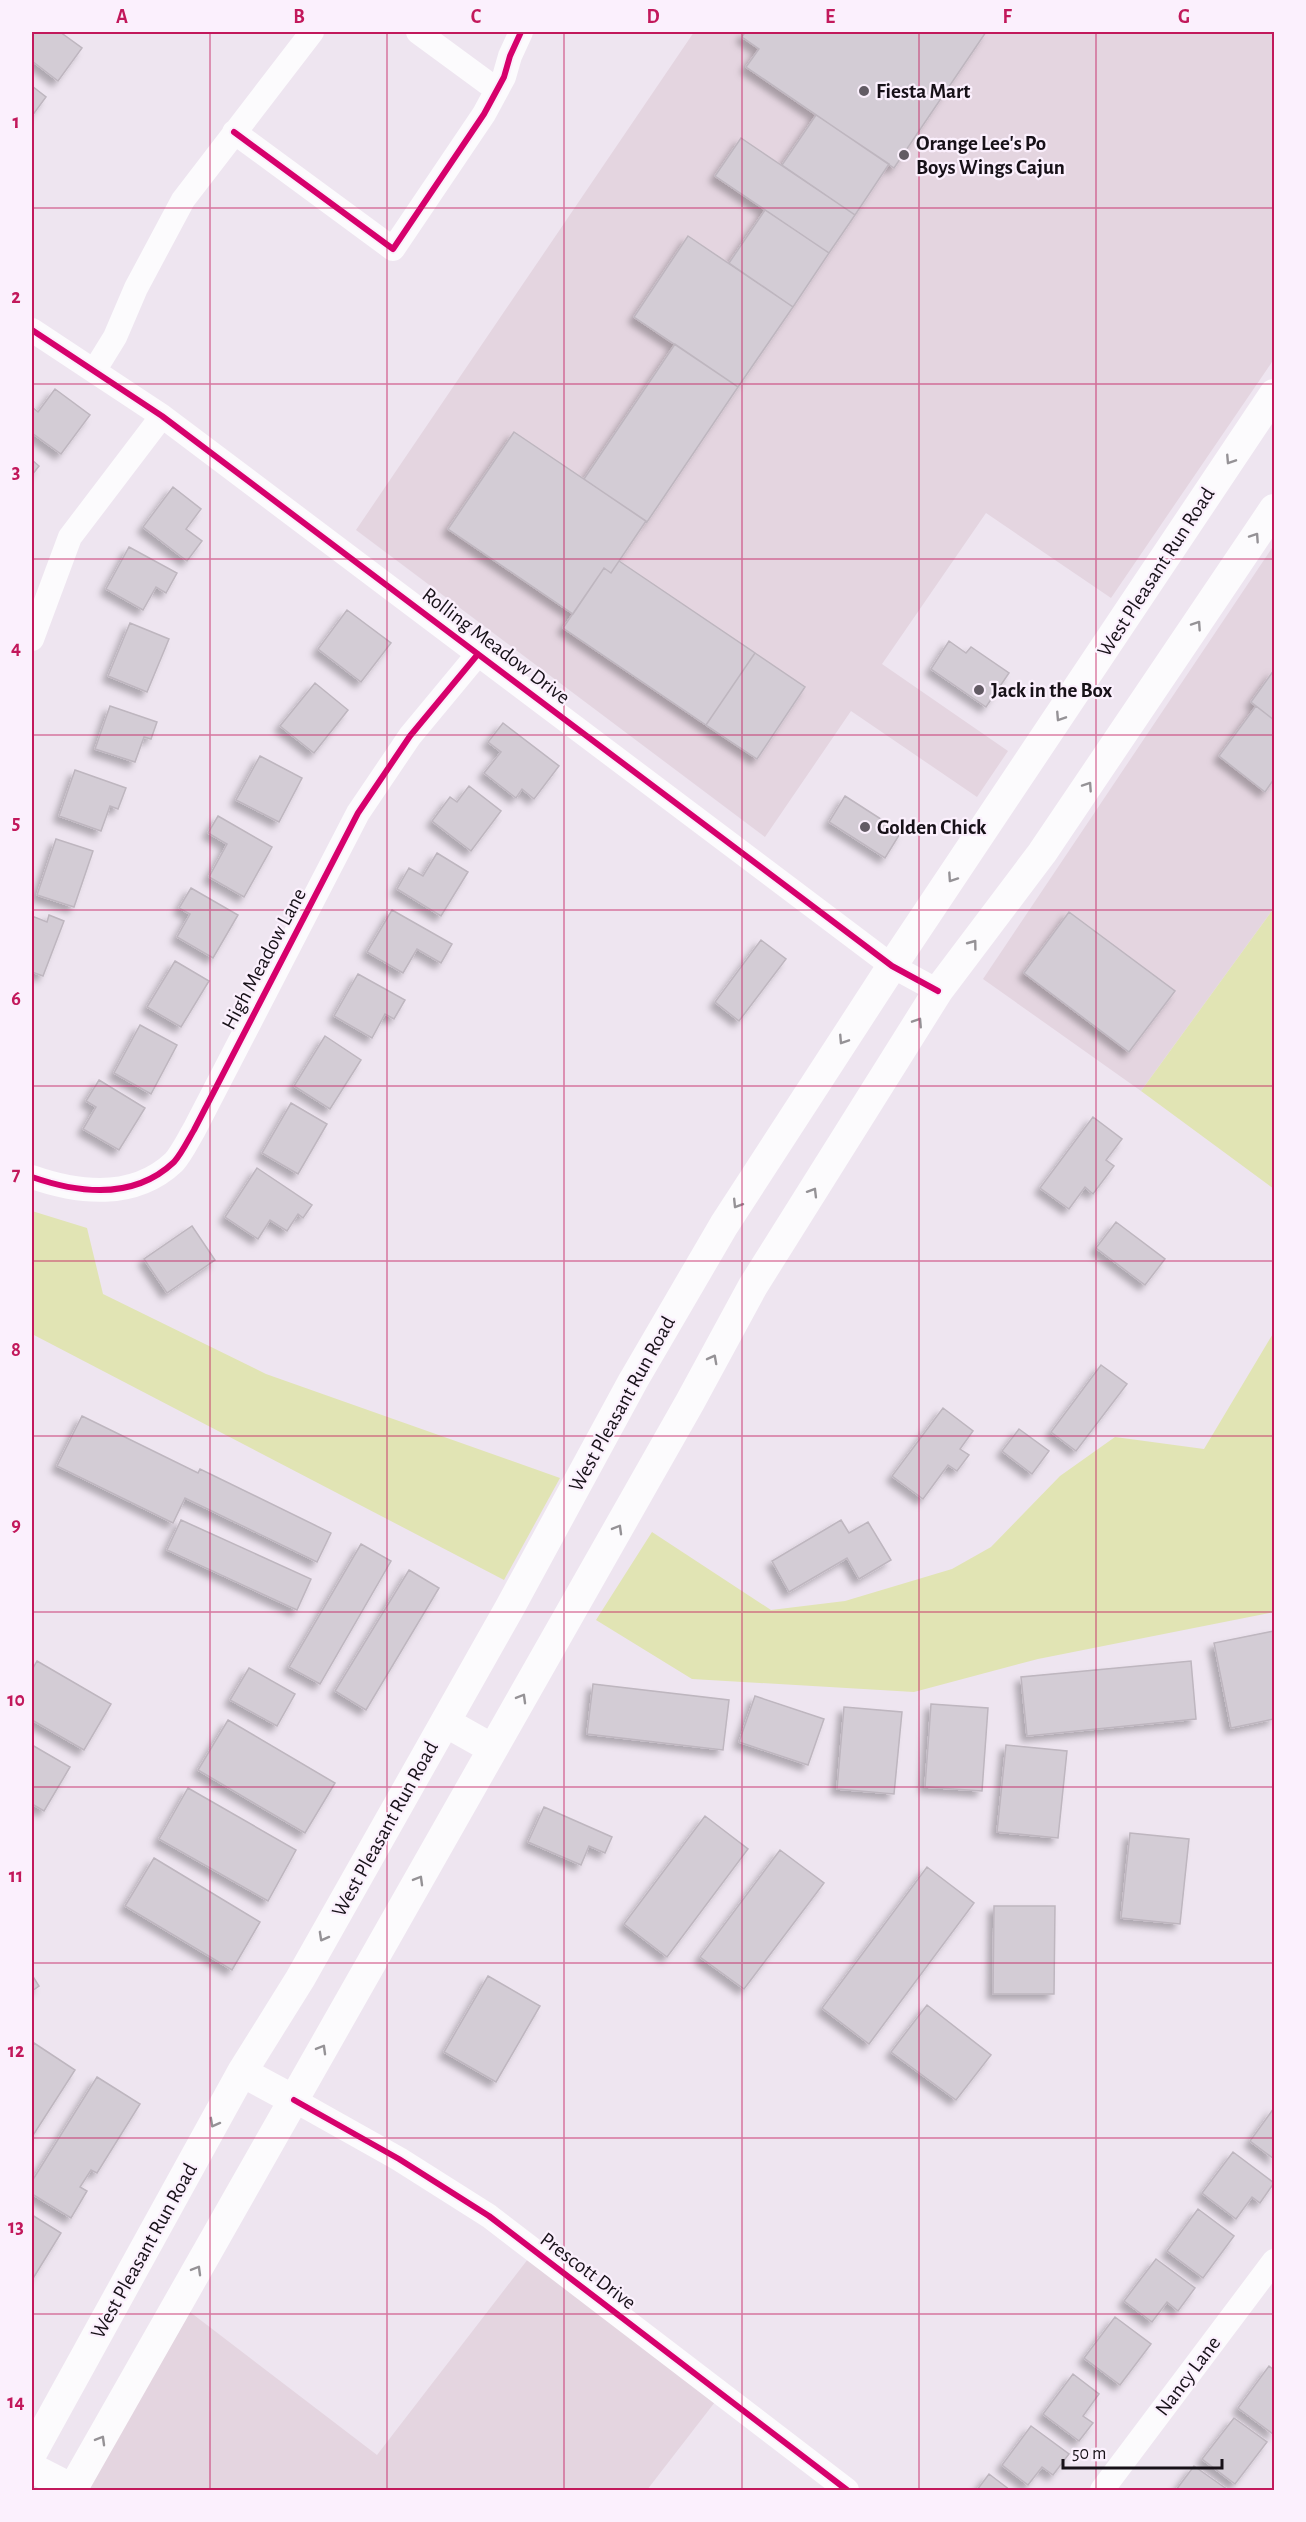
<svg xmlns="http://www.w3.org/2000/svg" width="1306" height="2522" font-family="'Alegreya Sans',sans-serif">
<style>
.commercial{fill:#e4d5e0}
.green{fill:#e1e4b4}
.building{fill:#d3ccd5;stroke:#beb6bf;stroke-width:1.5;filter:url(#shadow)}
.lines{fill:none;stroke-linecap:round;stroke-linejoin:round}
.minor{stroke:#fcfbfd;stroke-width:24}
.major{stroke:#fcfbfd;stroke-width:30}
.cycleway-casing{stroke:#fbf0fd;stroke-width:10}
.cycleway{stroke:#d6006c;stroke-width:6}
.oneway{stroke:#959296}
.grid{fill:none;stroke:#c2185b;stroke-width:1.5;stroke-opacity:0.55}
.poi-dot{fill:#625b64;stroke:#fbf0fd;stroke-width:2}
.labels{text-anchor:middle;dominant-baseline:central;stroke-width:4.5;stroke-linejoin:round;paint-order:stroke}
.poi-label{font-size:21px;font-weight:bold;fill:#171118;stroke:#fbf0fd;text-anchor:start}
.street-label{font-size:21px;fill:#171118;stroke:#fbf0fd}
.neatline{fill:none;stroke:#c2185b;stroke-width:2}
.grid-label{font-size:20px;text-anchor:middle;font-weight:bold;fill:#c2185b}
</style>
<defs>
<filter id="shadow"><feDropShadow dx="-5.5" dy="5.5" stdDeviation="3" flood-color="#0004"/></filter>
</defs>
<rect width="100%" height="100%" fill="#eee5f0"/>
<path class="commercial" d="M694,32H1274V359L1111,598L986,513L882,664L1008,751L977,797L851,711L765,837L356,530Z
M1274,545V908L1141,1091L983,979Z
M528,2259L715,2402L647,2490H88L190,2312L377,2455Z"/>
<path class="green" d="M1274,908V1189L1141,1091Z
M32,1211L87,1228L103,1294L266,1374L560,1478L504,1580L32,1334Z
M1274,1332V1612L1038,1659L914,1692L692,1679L596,1620L652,1532L771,1610L845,1601L952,1569L991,1547L1060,1476L1115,1437L1204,1449Z"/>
<path class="building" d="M32,32H60L82,48L58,81L32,61Z
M745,32H986L894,168L746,67L759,49L742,37Z
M32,86L46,97L32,116Z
M816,115L889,164L855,215L782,165Z
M741,138L855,215L829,253L715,176Z
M765,210L829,253L793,307L729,263Z
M688,236L793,307L738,387L634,317Z
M675,344L738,387L647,522L584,479Z
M55,389L90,415L61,454L32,433V407L38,412Z
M514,432L646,521L611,573L604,568L573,614L448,529Z
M32,460L39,466L32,475Z
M173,487L201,509L186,529L202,541L187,561L143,527Z
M129,547L177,573L166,593L156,587L143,610L106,589Z
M619,561L755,653L706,725L563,628L604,568L611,573Z
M347,610L391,643L361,682L318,649Z
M130,623L169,639L147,692L108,676Z
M949,641L966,653L971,647L1009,673L986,707L931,669Z
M755,653L805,687L757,759L706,725Z
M1274,670V720L1251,702Z
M315,683L348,710L314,753L280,726Z
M110,706L157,722L151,739L144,737L135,762L95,749Z
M1256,706L1274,720V779L1265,792L1219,756Z
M503,723L559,766L534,799L522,789L516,798L484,773L501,752L488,742Z
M260,756L302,778L279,822L236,800Z
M75,770L126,788L118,809L110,806L101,831L59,816Z
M469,786L501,811L471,851L432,821L450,797L457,802Z
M845,796L901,832L885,858L829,822Z
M218,816L272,847L244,897L209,877L227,844L208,833Z
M56,839L93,851L74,907L37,895Z
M437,853L468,872L441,916L397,889L409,868L423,876Z
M191,888L238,915L213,958L177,937L190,914L179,908Z
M392,910L452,944L441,963L417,949L403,973L367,952Z
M1069,912L1175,991L1129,1052L1024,973Z
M49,915L64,921L43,976L32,972V916L47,922Z
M761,940L786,959L739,1021L715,1002Z
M175,961L209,981L181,1027L147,1007Z
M358,974L405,1000L394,1019L385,1014L372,1038L334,1016Z
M140,1025L177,1045L151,1094L114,1073Z
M325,1036L361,1060L330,1109L294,1086Z
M99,1080L145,1108L119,1150L83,1129L96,1107L86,1101Z
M291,1103L327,1124L298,1174L262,1153Z
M1093,1117L1122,1139L1106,1160L1114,1166L1093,1194L1085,1187L1069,1209L1040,1188Z
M257,1168L312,1205L303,1218L298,1214L287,1231L270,1220L258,1239L225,1217Z
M1116,1222L1165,1259L1145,1285L1096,1248Z
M192,1226L215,1260L167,1293L144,1259Z
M1101,1365L1127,1384L1076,1451L1051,1432Z
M943,1408L973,1431L960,1449L969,1455L957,1471L948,1465L923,1499L892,1476Z
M82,1416L198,1473L200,1469L331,1533L317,1562L185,1498L173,1523L57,1466Z
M1019,1429L1049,1451L1032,1474L1002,1451Z
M181,1520L311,1579L297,1610L167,1550Z
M841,1520L849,1533L868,1522L891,1560L859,1579L847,1558L789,1592L772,1561Z
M361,1544L391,1561L320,1684L289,1667Z
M409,1570L439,1588L366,1710L335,1691Z
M1274,1631V1719L1231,1728L1214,1643Z
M37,1661L111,1704L84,1750L32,1720V1667L33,1668Z
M1191,1661L1196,1719L1027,1736L1021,1677Z
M249,1668L295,1694L277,1726L230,1700Z
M593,1684L729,1700L723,1750L587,1734Z
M755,1696L824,1719L808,1765L739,1742Z
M931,1704L988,1708L982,1791L925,1787Z
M844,1707L902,1712L894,1794L837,1789Z
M228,1720L335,1783L305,1833L198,1770Z
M32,1745L70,1767L44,1811L32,1804Z
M1006,1745L1067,1751L1058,1838L997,1832Z
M188,1788L296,1850L268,1901L159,1839Z
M544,1807L612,1837L605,1853L589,1846L581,1865L528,1842Z
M705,1816L748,1849L667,1957L624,1924Z
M1130,1833L1189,1839L1180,1924L1121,1918Z
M780,1850L824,1883L744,1989L700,1957Z
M154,1858L260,1922L232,1970L125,1906Z
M927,1867L974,1903L869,2044L822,2008Z
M994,1906H1055L1054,1994H993Z
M32,1975L39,1986L32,1991Z
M488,1976L540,2006L496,2082L444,2052Z
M927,2005L991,2055L956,2100L891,2052Z
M34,2043L75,2070L32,2137V2046Z
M97,2077L140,2104L97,2173L91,2170L80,2187L87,2191L71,2218L32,2194V2181Z
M1274,2108V2159L1250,2141Z
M1233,2152L1274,2183L1260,2203L1252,2197L1236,2219L1202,2193Z
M1198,2209L1234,2236L1203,2278L1167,2251Z
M32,2215L61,2233L32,2280Z
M1156,2259L1195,2288L1178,2311L1167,2302L1152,2322L1124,2301Z
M1115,2317L1151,2344L1120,2385L1084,2358Z
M1269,2366L1274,2370V2431L1273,2434L1238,2408Z
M1073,2374L1099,2394L1083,2416L1093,2423L1079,2441L1043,2414Z
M1234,2418L1267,2442L1235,2484L1202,2459Z
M1031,2426L1069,2454L1053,2475L1042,2467L1028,2485L1002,2465Z
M1194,2466L1228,2490H1176Z
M989,2474L1010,2490H977Z"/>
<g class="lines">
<path class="minor" d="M418,32L497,90
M234,132L393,249L484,114L504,77L510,56L521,32
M32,330L162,416L892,966L938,991
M94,371L115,337L136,288L183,200L312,32
M32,639L70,537L162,416
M32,1177C78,1193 134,1200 174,1162C182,1153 188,1140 194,1130L358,813L410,736L478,654
M294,2100L399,2159L489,2216L847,2490
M1102,2490L1274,2261"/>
<path class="major" d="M445,1722L493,1749
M242,2072L294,2100
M32,2453L242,2072L300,1979L509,1609L633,1381L724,1225L892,966L1274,394
M32,2468L73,2489
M72,2490L690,1402L753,1286L938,991L1042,853L1274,509"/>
<g class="cycleway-casing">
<path id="cycleway" d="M234,132L393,249L484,114L504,77L510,56L521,32
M32,330L162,416L892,966L938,991
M32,1177C78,1193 134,1200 174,1162C182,1153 188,1140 194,1130L358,813L410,736L478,654
M294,2100L399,2159L489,2216L847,2490"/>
</g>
<use href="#cycleway" class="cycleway"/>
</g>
<defs><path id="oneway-chevron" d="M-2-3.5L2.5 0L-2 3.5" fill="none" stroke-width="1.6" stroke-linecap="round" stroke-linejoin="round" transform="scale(1.5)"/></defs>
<g class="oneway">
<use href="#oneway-chevron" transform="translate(1230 460) rotate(123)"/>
<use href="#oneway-chevron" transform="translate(1255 537) rotate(-56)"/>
<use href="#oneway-chevron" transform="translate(1197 625) rotate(-56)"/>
<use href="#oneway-chevron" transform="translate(1060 717) rotate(123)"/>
<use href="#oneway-chevron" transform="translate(1088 786) rotate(-56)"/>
<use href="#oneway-chevron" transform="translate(952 878) rotate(124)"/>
<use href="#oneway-chevron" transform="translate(973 944) rotate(-53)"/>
<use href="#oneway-chevron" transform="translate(918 1022) rotate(-57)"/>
<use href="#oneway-chevron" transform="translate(843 1040) rotate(123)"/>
<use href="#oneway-chevron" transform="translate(813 1192) rotate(-59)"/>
<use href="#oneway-chevron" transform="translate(737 1204) rotate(122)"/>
<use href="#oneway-chevron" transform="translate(713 1359) rotate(-62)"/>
<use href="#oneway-chevron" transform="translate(618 1529) rotate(-60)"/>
<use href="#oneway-chevron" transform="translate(522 1698) rotate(-60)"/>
<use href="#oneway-chevron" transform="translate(419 1880) rotate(-60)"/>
<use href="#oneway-chevron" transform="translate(323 1937) rotate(119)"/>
<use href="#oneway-chevron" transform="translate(322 2049) rotate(-60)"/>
<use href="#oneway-chevron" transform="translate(214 2123) rotate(119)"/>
<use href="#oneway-chevron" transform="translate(197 2270) rotate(-60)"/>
<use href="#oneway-chevron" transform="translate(101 2440) rotate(-60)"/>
</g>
<path class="grid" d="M210,32V2490M387,32V2490M564,32V2490M742,32V2490M919,32V2490M1096,32V2490M32,208H1274M32,384H1274M32,559H1274M32,735H1274M32,910H1274M32,1086H1274M32,1261H1274M32,1436H1274M32,1612H1274M32,1787H1274M32,1963H1274M32,2138H1274M32,2314H1274"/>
<g class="poi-dot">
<circle cx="864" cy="91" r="6"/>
<circle cx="904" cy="155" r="6"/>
<circle cx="979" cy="690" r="6"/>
<circle cx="865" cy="827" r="6"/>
</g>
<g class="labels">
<g class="poi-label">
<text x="876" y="91">Fiesta Mart</text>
<text x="916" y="143">Orange Lee's Po<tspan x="916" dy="24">Boys Wings Cajun</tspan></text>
<text x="991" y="690">Jack in the Box</text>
<text x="877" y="827">Golden Chick</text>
</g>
<g class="street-label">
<text transform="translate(1156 572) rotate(-57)">West Pleasant Run Road</text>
<text transform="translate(496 646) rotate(37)">Rolling Meadow Drive</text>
<text transform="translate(264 959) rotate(-62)">High Meadow Lane</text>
<text transform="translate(622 1404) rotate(-61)">West Pleasant Run Road</text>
<text transform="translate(385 1829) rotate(-61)">West Pleasant Run Road</text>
<text transform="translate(144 2251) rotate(-61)">West Pleasant Run Road</text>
<text transform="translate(588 2271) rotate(37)">Prescott Drive</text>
<text transform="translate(1188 2376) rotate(-53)">Nancy Lane</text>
</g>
</g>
<rect width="1306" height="2522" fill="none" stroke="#fbf0fd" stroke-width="66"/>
<path d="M1063 2459v9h159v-9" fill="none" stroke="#171118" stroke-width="3"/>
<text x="1072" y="2459" font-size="18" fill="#171118" stroke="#fbf0fd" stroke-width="4.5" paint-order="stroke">50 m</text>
<rect x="33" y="33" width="1240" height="2456" class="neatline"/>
<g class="grid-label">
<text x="122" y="23">A</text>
<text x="299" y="23">B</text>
<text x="476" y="23">C</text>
<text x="653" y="23">D</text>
<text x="830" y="23">E</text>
<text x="1007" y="23">F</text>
<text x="1184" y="23">G</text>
<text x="16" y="128">1</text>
<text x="16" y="303">2</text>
<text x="16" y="478">3</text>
<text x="16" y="654">4</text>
<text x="16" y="829">5</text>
<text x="16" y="1005">6</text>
<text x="16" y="1180">7</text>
<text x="16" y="1356">8</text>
<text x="16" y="1531">9</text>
<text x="16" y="1706">10</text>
<text x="16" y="1882">11</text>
<text x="16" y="2057">12</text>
<text x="16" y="2233">13</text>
<text x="16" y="2408">14</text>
</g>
</svg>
